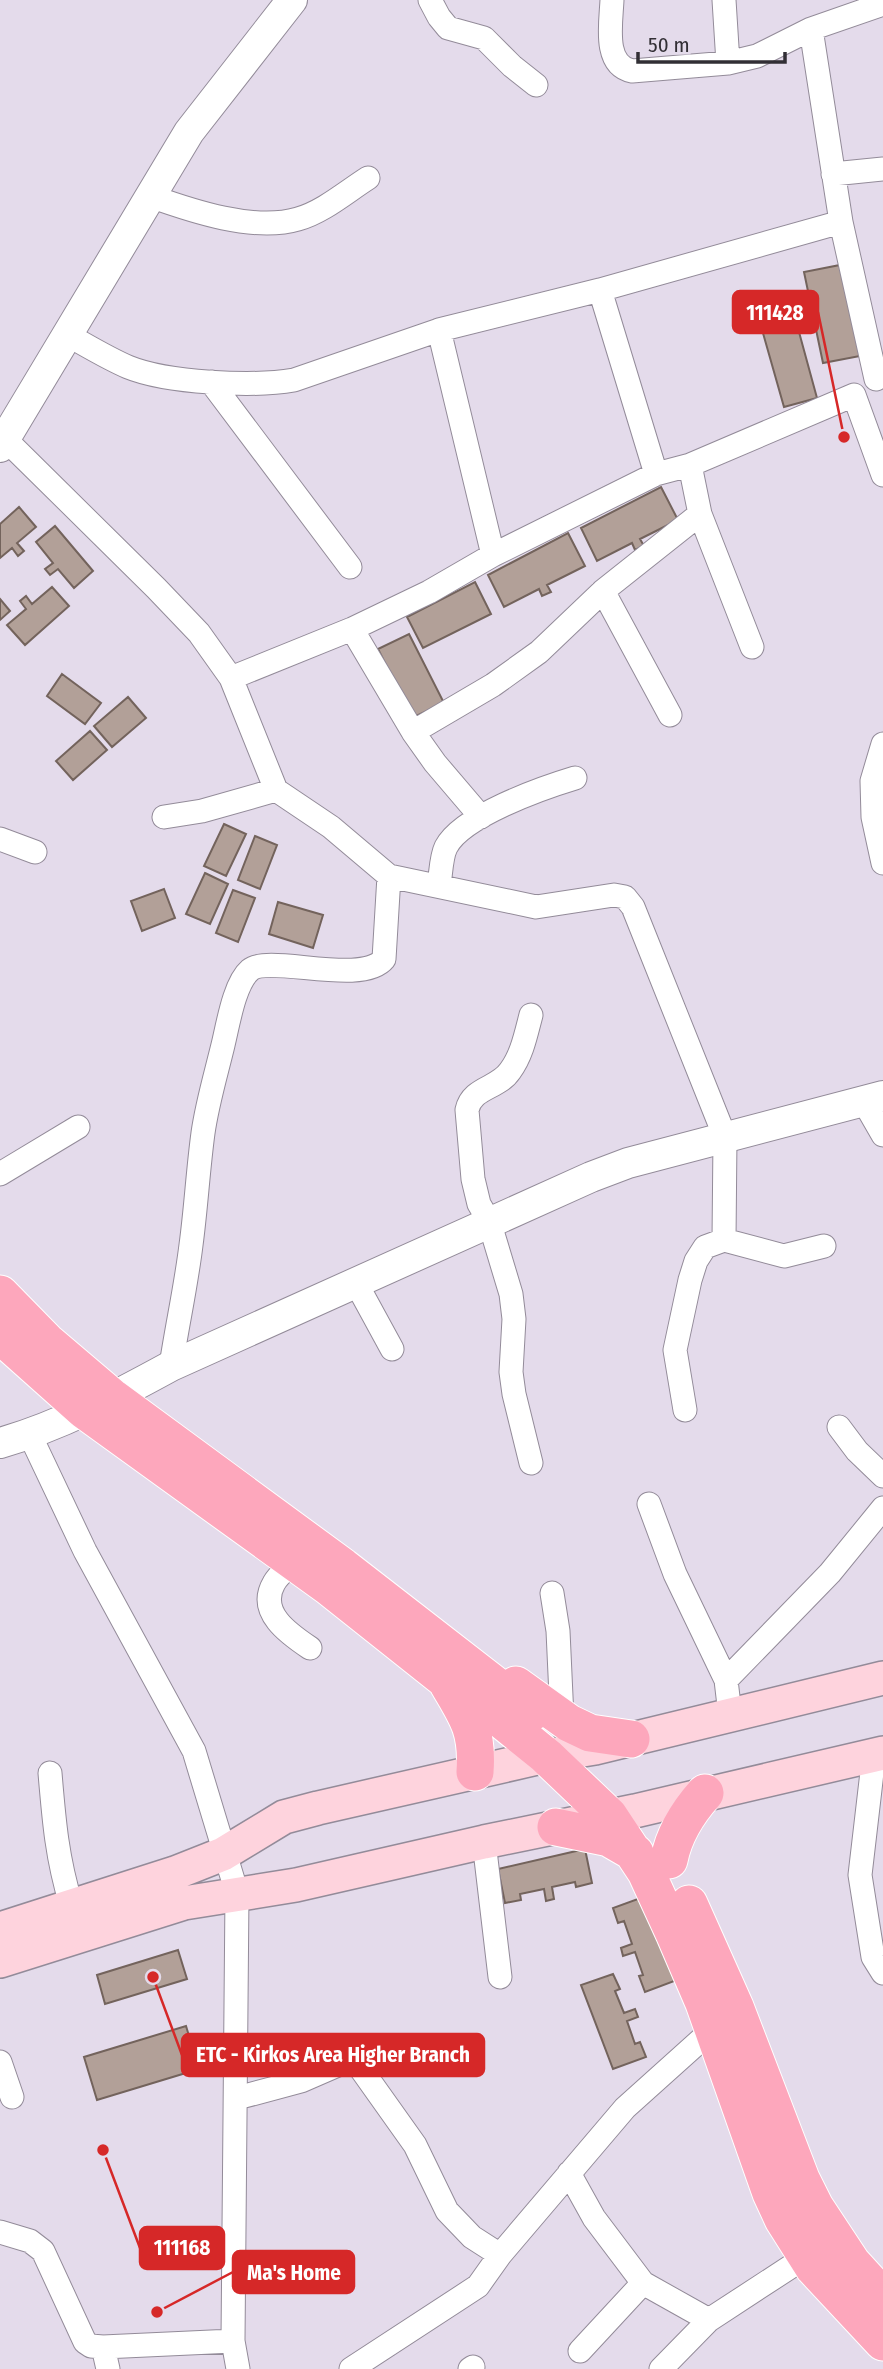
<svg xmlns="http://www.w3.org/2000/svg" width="883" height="2369" font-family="'Fira Sans Condensed',sans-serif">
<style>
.building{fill:#b2a098;stroke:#73635c;stroke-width:2}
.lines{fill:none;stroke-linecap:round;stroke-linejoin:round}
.minor-casing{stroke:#938b99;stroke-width:25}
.tertiary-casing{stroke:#938b99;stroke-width:32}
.secondary-casing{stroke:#938b99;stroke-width:36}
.primary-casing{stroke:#fff;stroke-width:39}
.minor{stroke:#fff;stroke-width:23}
.tertiary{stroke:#fff;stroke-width:30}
.secondary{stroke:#fed3dd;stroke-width:33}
.primary{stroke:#fda7bc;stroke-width:37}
.leader{fill:none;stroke:#d62828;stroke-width:2.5}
.callout-dot{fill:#d62828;stroke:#e4dbeb;stroke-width:2.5}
.callout{fill:#d62828;stroke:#d62828;stroke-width:2.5}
.callout-label{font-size:21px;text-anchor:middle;font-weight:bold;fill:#fff}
</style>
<rect width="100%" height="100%" fill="#e4dbeb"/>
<path class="building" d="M840,265L860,356L823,363L804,272Z
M793,310L817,398L784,407L759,319Z
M661,487L678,520L640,539L644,546L635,550L632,543L597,561L581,528Z
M19,507L36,527L17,543L24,551L18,556L12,548L0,558V524Z
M55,526L93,571L74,588L58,569L50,575L45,569L53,563L36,542Z
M568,533L585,566L547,585L551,592L542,596L539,589L504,607L488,575Z
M475,582L491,614L423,648L407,617Z
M52,587L69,606L25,645L7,625L26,609L20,601L26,596L32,604Z
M0,599L10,611L0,620Z
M409,634L444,703L412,718L378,649Z
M62,674L101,703L85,724L47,696Z
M128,697L146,718L112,747L94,726Z
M90,731L107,750L73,780L56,761Z
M224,824L246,834L226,876L204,866Z
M255,836L277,845L260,889L238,880Z
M205,873L228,884L210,924L186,914Z
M164,889L175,918L142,931L131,901Z
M233,890L255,898L238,942L216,933Z
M278,902L323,915L313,948L269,934Z
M585,1849L592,1883L576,1887L575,1882L552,1887L554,1899L546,1901L544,1889L520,1894L521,1900L505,1903L498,1869Z
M646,1896L677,1980L645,1992L639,1976L643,1975L635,1952L623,1956L621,1948L632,1944L624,1921L618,1923L613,1908Z
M178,1950L187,1979L105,2004L97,1975Z
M613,1974L620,1989L615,1991L624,2013L635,2009L638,2017L627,2021L635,2044L640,2042L646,2057L613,2069L581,1985Z
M186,2026L199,2069L97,2100L84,2057Z"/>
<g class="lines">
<g class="minor-casing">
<path id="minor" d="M430,0L439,17L448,28L484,38L512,66L536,85
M612,0C611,23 603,65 632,71L728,63L757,56L811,29L883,4
M724,0L728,63
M811,29L841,222L876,379
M833,174L883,169
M150,196C192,211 254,232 298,219C323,212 346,192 368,178
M600,290L841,222
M439,330L493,555
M66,334C86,345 107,358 128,367C167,383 253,387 294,380L439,330L600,290L656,474L690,465L854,395L883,475
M211,382L350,567
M0,437L5,439L156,588L199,633L231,678L352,629L429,592L493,555L656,474
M690,465L700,514L752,647
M603,591L670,715
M352,629L413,732L493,685L539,652L603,591L700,514
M413,732L435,763L481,817
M883,744L872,781L873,817L883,863
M276,790L331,827L389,876L536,907L614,895L625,897L633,907L725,1137L724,1240L705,1247L696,1261L690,1280L675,1350L685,1410
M164,817L202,811L276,790L231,678
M0,839L35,852
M439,885C441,873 441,857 446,847C462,816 542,788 575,778
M864,1102L883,1135
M0,1174L78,1127
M724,1240L784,1256L824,1246
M356,1283L392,1349
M171,1366C177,1326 186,1286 191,1245C196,1208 198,1170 203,1133C207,1104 216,1074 223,1045C228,1025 234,984 250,970C268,954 362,986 384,959L389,876
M839,1427L857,1451L883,1476
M30,1435L85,1551L194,1751L237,1893L233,2341L238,2369
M531,1463L514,1394L511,1372L514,1319L511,1294L489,1221L479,1204L473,1179L467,1110C472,1087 498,1089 510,1071C522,1055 526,1034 531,1015
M649,1504L675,1574L726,1680L730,1714
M293,1563C287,1569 278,1575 274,1583C257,1612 289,1634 310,1648
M552,1593L558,1631L562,1718
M726,1680L830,1573L883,1508
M874,1755L860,1875L873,1957L883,1973
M50,1773C54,1821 57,1858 71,1904
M484,1842L500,1977
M0,2062L12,2097
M237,2098L301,2081L347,2061L354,2062L361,2069L415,2145L447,2211L472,2237L500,2255
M569,2173L594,2218L643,2283L709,2320
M0,2232L30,2241L43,2251L85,2342L91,2346L103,2347L108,2369
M103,2347L233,2341
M580,2351L643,2283
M351,2369L478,2286L500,2255L625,2108L713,2029
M470,2369L473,2367
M661,2369L709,2320L807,2256"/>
</g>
<g class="tertiary-casing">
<path id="tertiary" d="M0,447L189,132L292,0
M0,1443C60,1426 116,1396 171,1366L591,1177L628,1163L883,1096"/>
</g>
<g class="secondary-casing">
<path id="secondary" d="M0,1929L175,1873L223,1854L284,1817L318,1808L546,1756L595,1748L883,1678
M0,1961L184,1903L296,1885L484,1842L635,1811L883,1753"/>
</g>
<g class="primary-casing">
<path id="primary" d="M0,1294L46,1341L113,1398L343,1567L531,1713
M0,1335L84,1410L329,1587L446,1680L493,1713L546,1756L609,1816L646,1872L674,1933L704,2003L771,2193L783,2219L814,2268L883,2342
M448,1684C468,1717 478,1732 475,1772
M516,1685L569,1723L590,1733L631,1739
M556,1827L609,1838L635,1853
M669,1860C674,1834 687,1813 705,1793
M689,1904L735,2007L801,2179L815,2207L852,2263L883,2297"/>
</g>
<use href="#minor" class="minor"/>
<use href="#tertiary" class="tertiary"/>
<use href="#secondary" class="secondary"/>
<use href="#primary" class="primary"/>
</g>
<path class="leader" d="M844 437L818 312M153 1977L182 2055M103 2150L140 2248M157 2312L233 2272"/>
<g class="callout-dot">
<circle cx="844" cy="437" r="7"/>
<circle cx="153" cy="1977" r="7"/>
<circle cx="103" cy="2150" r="7"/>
<circle cx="157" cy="2312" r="7"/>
</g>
<g class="callout">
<rect x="733" y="291" width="85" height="42" rx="7"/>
<rect x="182" y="2034" width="302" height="42" rx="7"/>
<rect x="140" y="2227" width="84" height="42" rx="7"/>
<rect x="233" y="2251" width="121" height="42" rx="7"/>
</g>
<g class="callout-label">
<text x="775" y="320">111428</text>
<text x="333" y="2062">ETC - Kirkos Area Higher Branch</text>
<text x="182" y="2255">111168</text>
<text x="294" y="2280">Ma's Home</text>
</g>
<path d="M638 52v10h147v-10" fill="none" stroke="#322f35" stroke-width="3.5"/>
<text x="648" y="52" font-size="21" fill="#322f35" stroke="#e4dbeb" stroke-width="5" paint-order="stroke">50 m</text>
</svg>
